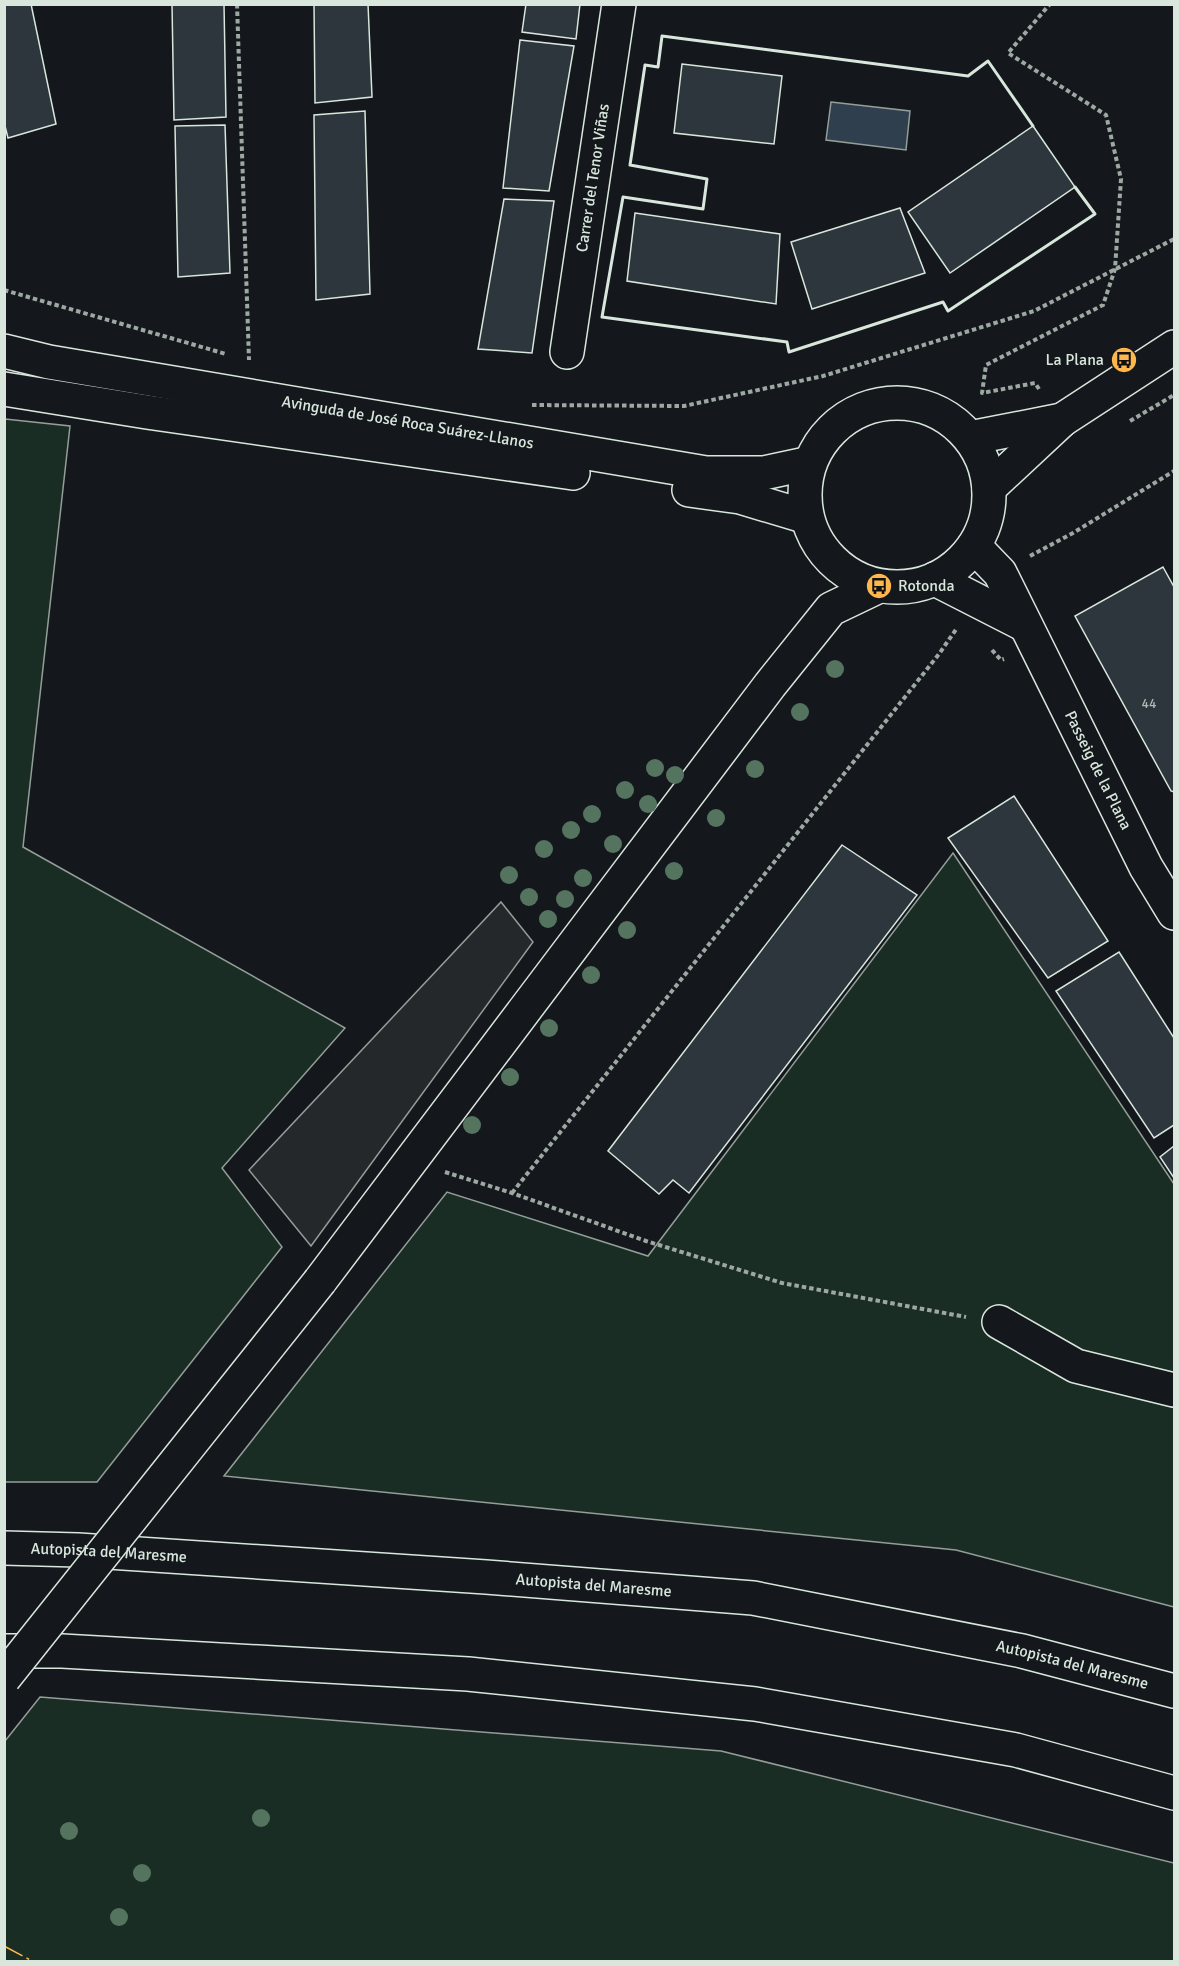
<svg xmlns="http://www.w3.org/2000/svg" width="1179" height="1966" font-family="Signika,sans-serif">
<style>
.green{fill:#1a2d24;stroke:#939e99;stroke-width:1.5}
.parking{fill:#24282b;stroke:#939e99;stroke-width:1.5}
.water{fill:#2f3f4d;stroke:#939e99;stroke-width:1.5}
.building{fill:#2c363c;stroke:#d8e6dc;stroke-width:1.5}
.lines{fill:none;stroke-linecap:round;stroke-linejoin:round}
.minor-casing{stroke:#d8e6dc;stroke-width:36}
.highway-casing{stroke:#d8e6dc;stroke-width:36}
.path{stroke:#9da8a2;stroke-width:4;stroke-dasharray:4.5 3;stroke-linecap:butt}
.minor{stroke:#14181c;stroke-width:33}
.highway{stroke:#14181c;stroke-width:33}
.minor-bridge-casing{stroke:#d8e6dc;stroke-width:36;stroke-linecap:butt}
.minor-bridge{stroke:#14181c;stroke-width:33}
.wall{stroke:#d8e6dc;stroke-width:3}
.power{stroke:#ffb74d;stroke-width:1.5;stroke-dasharray:21 4.5 3 4.5;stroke-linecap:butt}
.tree{fill:#55745f}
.labels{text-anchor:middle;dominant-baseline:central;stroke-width:4.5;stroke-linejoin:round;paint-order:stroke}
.number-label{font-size:14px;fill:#adbab4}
.street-label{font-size:16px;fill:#d8e6dc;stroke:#14181c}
.poi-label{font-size:16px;fill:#d8e6dc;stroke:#14181c;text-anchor:end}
</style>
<rect width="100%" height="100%" fill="#14181c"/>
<path class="green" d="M5,419L70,426L23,847L345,1028L222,1168L282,1247L97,1482H5Z
M953,853L1174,1184V1607L956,1550L224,1476L447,1192L648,1256Z
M40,1697L721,1751L1174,1863V1961H5V1741Z"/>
<path class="parking" d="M501,902L533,942L311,1246L249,1170Z"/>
<path class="water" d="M831,102L910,111L906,150L826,140Z"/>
<path class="building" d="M4,4H31L56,124L8,138L4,122Z
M172,4H224L226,117L174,120Z
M314,4H368L372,97L315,103Z
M526,4H580L576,39L522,32Z
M520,40L574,46L549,191L503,188Z
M682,64L782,76L774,144L674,133Z
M365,111L370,294L316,300L314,115Z
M225,125L230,273L178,277L175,126Z
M1033,126L1075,187L950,273L908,212Z
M504,199L554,201L532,353L478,349Z
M900,208L925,273L812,309L791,242Z
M635,213L780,234L776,304L627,281Z
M1163,567L1174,587V792L1171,791L1075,616Z
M1014,796L1108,941L1048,978L948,838Z
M842,845L917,895L689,1193L673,1180L659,1194L608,1151Z
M1119,952L1174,1038V1125L1154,1138L1056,991Z
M1174,1146V1178L1160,1157Z"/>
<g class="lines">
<g class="minor-casing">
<g id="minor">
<path id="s1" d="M4,351L49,362L706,473H764L810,463"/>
<path id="s2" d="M567,352L619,4"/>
<path d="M4,389L147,412L573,473"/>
<circle cx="897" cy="495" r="92"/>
<path d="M970,438L1062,420"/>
<path d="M989,488L1062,420L1174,347"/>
<path d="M689,490L740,497L807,517"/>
<path id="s3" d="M974,546L1000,573L1146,867L1174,913"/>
<path d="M935,579L1025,625"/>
<path d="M320,1281L770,685L831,609L879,586"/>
<path d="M999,1322L1076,1366L1174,1390"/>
</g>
</g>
<g class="highway-casing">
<g id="highway">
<path id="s4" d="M4,1548L78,1550L486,1577L753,1598L1022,1651L1174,1691"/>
<path d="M4,1651H62L468,1674L755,1704L1016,1750L1174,1793"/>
</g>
</g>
<path class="path" d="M237,4L249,360
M4,290L226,354
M1039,389L1035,383L982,393L986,365L1103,305L1115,269L1121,179L1106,115L1008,53L1050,4
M532,405L684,406L823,376L1034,311L1174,239
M1130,421L1174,395
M1030,556L1073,533L1174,471
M992,650L1001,660L1004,659
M445,1172L512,1193L646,1241L782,1283L966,1317
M512,1193L939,654L957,628"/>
<use href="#minor" class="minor"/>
<use href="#highway" class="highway"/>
<g class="minor-bridge-casing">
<path id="minor-bridge" d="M4,1678L320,1281"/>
</g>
<use href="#minor-bridge" class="minor-bridge"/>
<path class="wall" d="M1033,126L988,61L968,76L662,36L658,67L645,65L630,165L707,179L703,209L623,197L602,317L787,342L789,352L943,302L948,311L1095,214L1075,187"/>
<path class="power" d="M4,1946L34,1962"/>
</g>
<g class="tree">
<circle cx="835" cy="669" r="9"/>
<circle cx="800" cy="712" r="9"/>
<circle cx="655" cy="768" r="9"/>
<circle cx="755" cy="769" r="9"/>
<circle cx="675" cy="775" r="9"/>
<circle cx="625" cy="790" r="9"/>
<circle cx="648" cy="804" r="9"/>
<circle cx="592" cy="814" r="9"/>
<circle cx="716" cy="818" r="9"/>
<circle cx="571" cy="830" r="9"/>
<circle cx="613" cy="844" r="9"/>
<circle cx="544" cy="849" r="9"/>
<circle cx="674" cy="871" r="9"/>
<circle cx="509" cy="875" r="9"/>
<circle cx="583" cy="878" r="9"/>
<circle cx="529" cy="897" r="9"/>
<circle cx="565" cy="899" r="9"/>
<circle cx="548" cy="919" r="9"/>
<circle cx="627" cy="930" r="9"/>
<circle cx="591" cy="975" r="9"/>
<circle cx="549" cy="1028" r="9"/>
<circle cx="510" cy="1077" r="9"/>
<circle cx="472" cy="1125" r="9"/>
<circle cx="261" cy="1818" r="9"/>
<circle cx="69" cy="1831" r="9"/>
<circle cx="142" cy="1873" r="9"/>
<circle cx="119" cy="1917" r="9"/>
</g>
<defs>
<g id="bus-disc" transform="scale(1.35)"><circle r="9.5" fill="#ffb74d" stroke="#14181c"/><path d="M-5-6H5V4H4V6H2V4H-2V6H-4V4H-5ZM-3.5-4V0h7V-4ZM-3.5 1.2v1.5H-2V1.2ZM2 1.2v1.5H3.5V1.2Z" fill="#111"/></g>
</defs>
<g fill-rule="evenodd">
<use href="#bus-disc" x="1124" y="360"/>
<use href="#bus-disc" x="879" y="586"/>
</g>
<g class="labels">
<g class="number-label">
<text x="1149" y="703">44</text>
</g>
<g class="street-label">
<text stroke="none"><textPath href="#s2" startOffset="176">Carrer del Tenor Viñas</textPath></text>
<text stroke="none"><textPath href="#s1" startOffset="410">Avinguda de José Roca Suárez-Llanos</textPath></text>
<text stroke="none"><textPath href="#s3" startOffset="258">Passeig de la Plana</textPath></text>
<text stroke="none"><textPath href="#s4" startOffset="105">Autopista del Maresme</textPath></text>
<text stroke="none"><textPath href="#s4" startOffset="591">Autopista del Maresme</textPath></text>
<text stroke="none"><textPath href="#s4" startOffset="1077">Autopista del Maresme</textPath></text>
</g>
<g class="poi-label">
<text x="1104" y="360">La Plana</text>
<text x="898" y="586" text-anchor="start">Rotonda</text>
</g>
</g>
<rect width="1179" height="1966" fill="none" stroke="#d8e6dc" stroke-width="12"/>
</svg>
